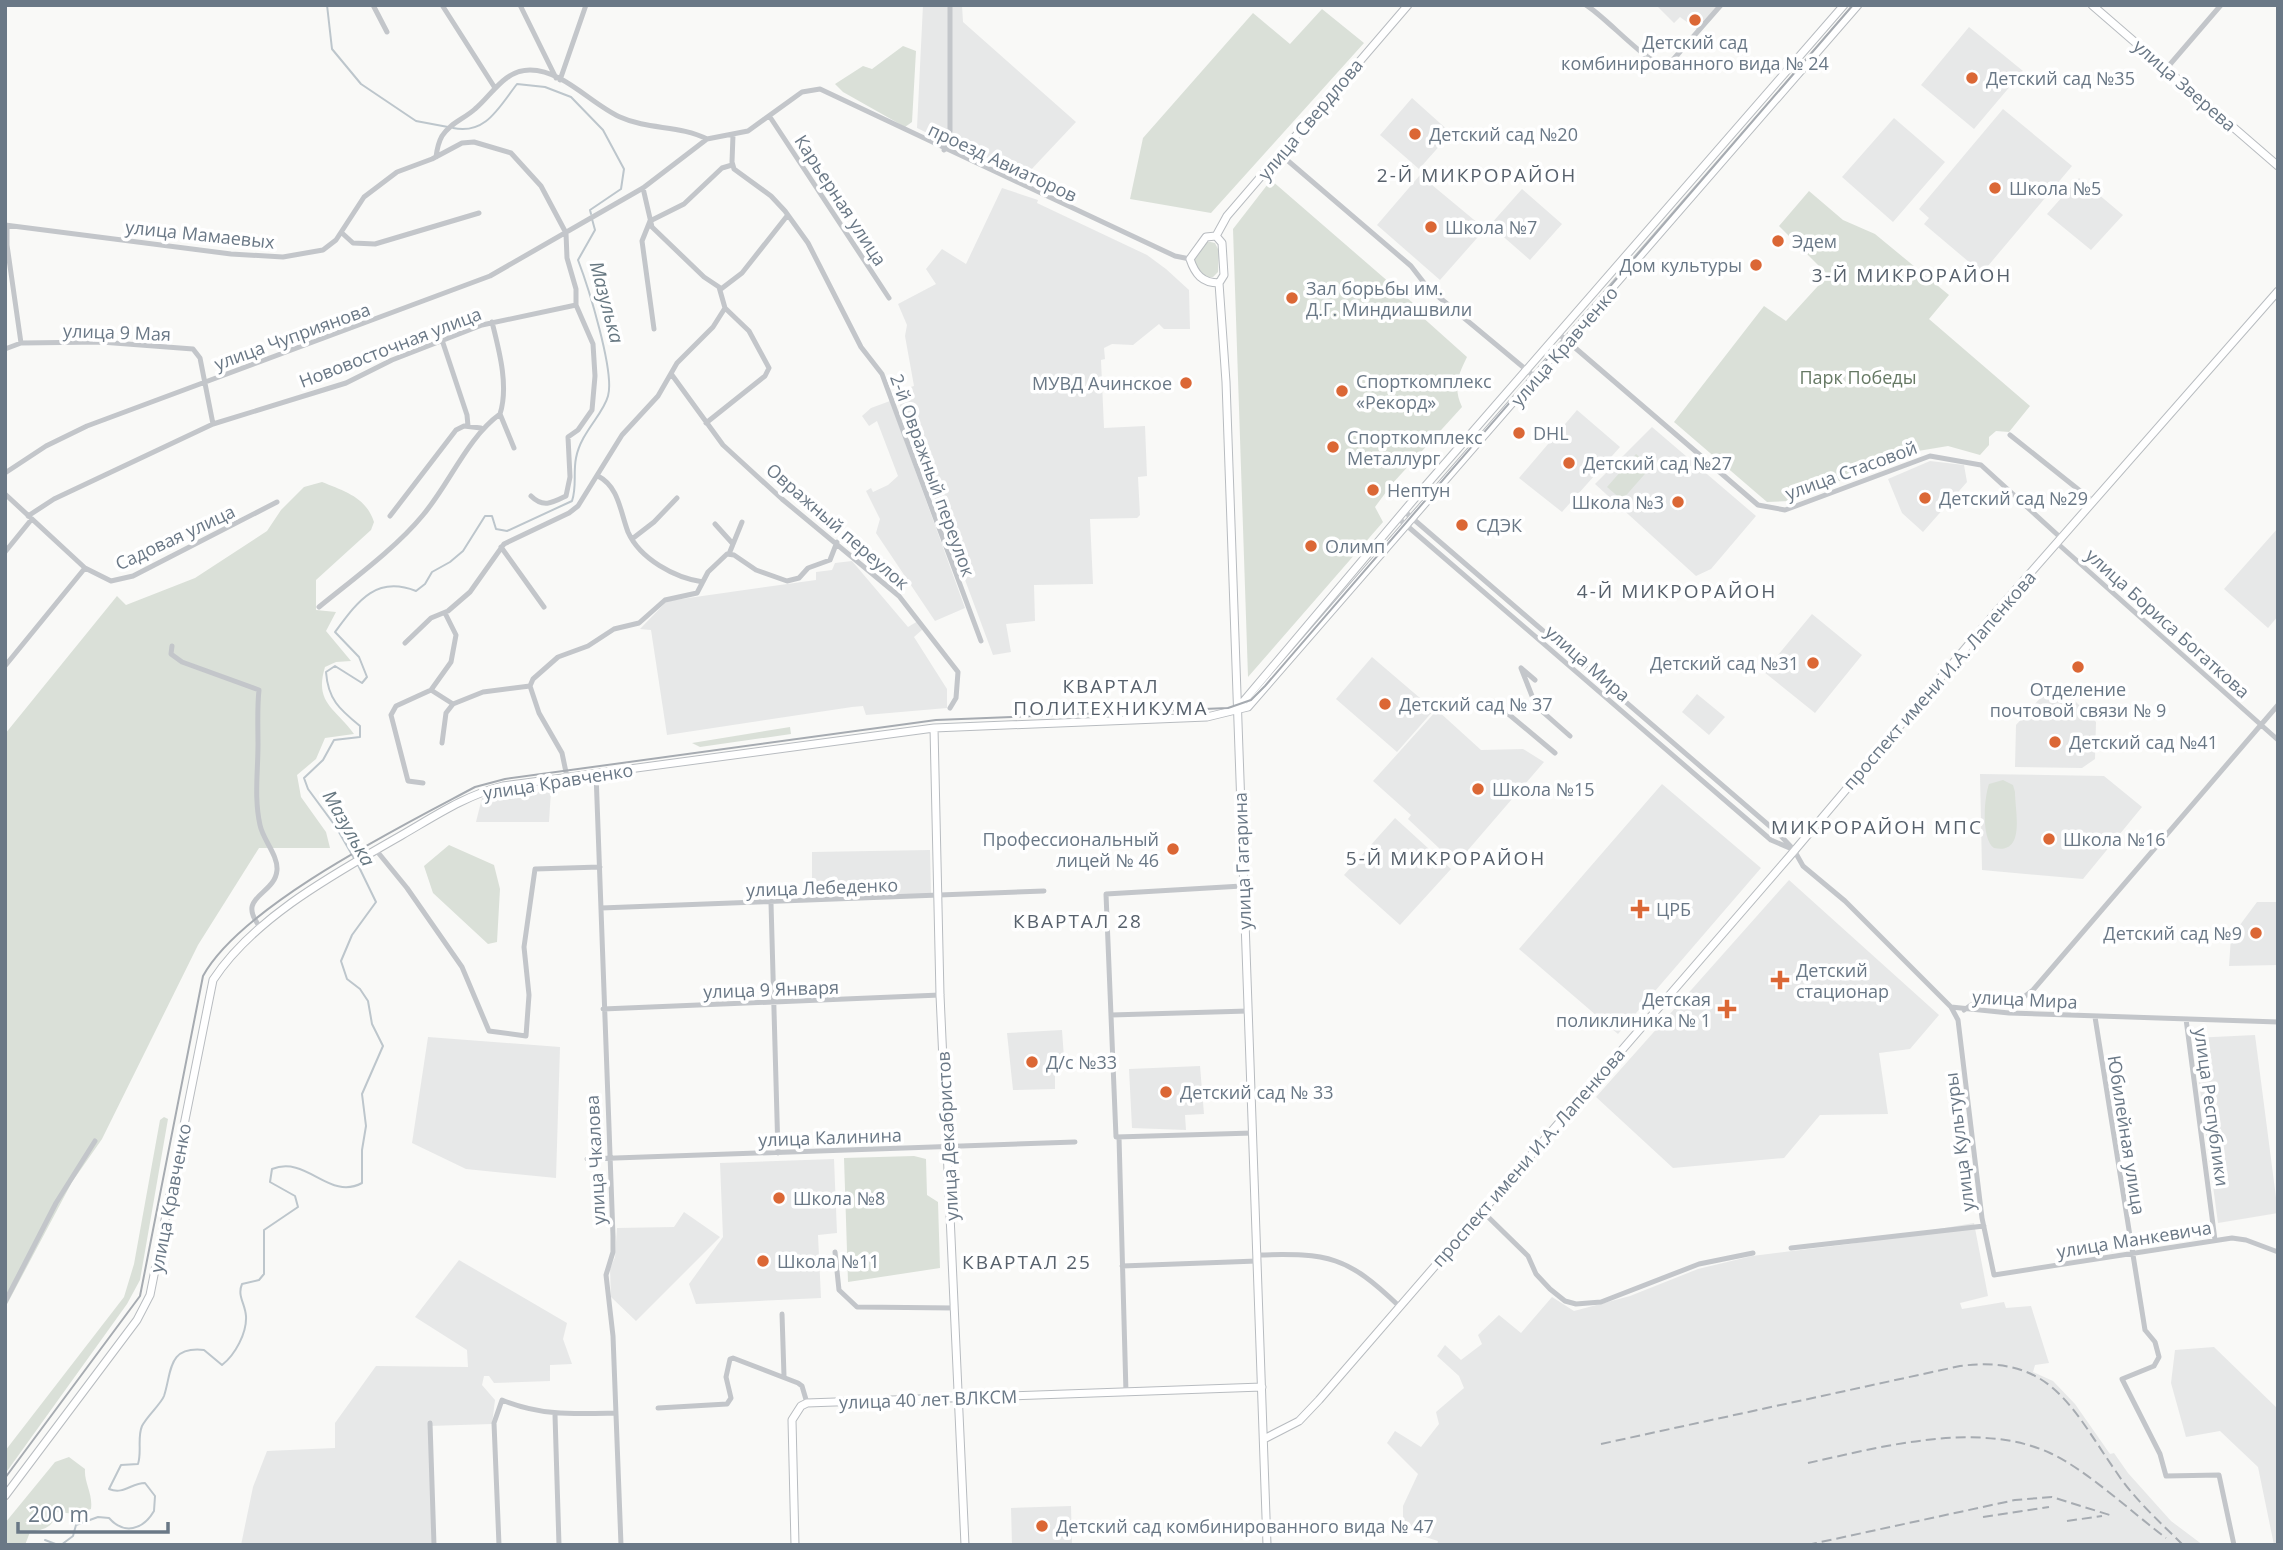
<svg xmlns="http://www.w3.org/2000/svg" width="2283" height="1550" font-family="'Open Sans',sans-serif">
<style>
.built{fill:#e7e8e8}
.green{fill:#dae0d8}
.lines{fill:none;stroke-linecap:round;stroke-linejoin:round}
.stream{stroke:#bdc6cc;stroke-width:2}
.major-casing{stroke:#b8bcc0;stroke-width:9}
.minor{stroke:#c3c6ca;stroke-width:5}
.major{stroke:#fff;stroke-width:7}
.tram{stroke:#a6abb1;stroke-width:2}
.rail{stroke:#a6abb1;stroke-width:2;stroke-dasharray:10 5;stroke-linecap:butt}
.poi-dot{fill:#db6735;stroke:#fff;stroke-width:2.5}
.labels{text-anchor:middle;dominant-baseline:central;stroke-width:7;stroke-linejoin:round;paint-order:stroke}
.poi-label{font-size:18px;fill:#6a7886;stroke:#fff;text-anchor:start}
.street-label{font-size:18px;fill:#6a7886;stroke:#fff}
.park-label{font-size:18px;fill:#667964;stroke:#fff}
.neighbourhood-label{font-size:19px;letter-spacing:2px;fill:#57616c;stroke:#fff}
.water-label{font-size:19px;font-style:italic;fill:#667781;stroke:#fff}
</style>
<rect width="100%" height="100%" fill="#f9f9f7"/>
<path class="built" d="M923,5H962L963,22L1076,122L1028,173L1025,181L917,128Z
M1656,5H1718L1698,30L1680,17L1674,23Z
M1969,27L2023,71L1974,129L1921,85Z
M1412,98L1451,133L1419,169L1380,135Z
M2003,109L2072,166L1982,273L1924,224L1929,218L1919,209Z
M1894,118L1945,162L1893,222L1842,177Z
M1420,175L1485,229L1440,280L1377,225Z
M2079,178L2123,215L2091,250L2047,214Z
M1002,188L1038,200L1037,203L1147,255L1166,269L1189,290L1190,329H1164L1159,324L1133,345L1112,344L1104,348L1105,359L1101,360L1104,428L1145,426L1147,476L1138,477L1140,515L1137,518L1090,519L1093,584L1034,585L1035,621L1006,624L1011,652L993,655L895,392L914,386L905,336L907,325L898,304L936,284L926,269L942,249L966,264Z
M1522,189L1562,224L1530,260L1490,225Z
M890,401L965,608L935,621L876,533L880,519L866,491L871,488L873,492L888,485L898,476L877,421L869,426L862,416L871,408Z
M1577,410L1620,447L1562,512L1519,478Z
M1652,427L1756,516L1711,569L1696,576L1595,484Z
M1930,461L1964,465L1967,482L1923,532L1902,513L1888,479Z
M2278,528V616L2268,628L2224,589Z
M852,561L908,627L918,621L923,629L914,637L947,689V708L866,715L863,706L852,707L667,735L651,630L640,629L667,601L816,580V572L832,570L835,563Z
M1812,614L1862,655L1815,713L1764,672Z
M1372,657L1434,710L1397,752L1336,699Z
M1697,694L1725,717L1709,735L1682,712Z
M2042,696H2070L2096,722L2095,759L2082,768L2015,767L2016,725Z
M1437,710L1481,750L1523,749L1544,762L1456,864L1408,819L1411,815L1373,781Z
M1980,774L2104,776L2142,807L2083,879L1982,870Z
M1662,784L1761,868L1618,1034L1519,949Z
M551,791L549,822H476L482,798Z
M1395,818L1451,869L1400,925L1344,875Z
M930,850L931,894L812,896V852Z
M1789,880L1939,1015L1910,1049L1879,1053L1888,1114L1820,1115L1784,1158L1673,1168L1596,1097Z
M2257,902H2278V965L2229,966L2231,937Z
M1062,1030L1064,1058H1055V1089L1013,1090L1007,1033Z
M2255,1035L2278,1213L2218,1223L2193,1038Z
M428,1037L560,1047L556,1178L466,1169L412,1143Z
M1200,1066L1204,1114L1185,1115L1186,1130L1132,1128L1129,1069Z
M834,1159L837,1233L818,1235L821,1298L696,1304L689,1284L723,1237L720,1163Z
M684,1212L720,1237L636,1321L611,1297L610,1269L615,1257L617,1228L674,1227Z
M1974,1223L1988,1296L1960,1303L1962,1309L2004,1302L2006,1308L2031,1306L2049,1363L2035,1365L2033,1372L2053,1381L2075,1404L2110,1454L2114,1453L2128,1473L2171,1521L2203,1545H1437L1438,1541L1403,1530V1506L1418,1474L1387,1443L1395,1431L1421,1447L1439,1424L1436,1412L1464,1388L1459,1376L1437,1356L1445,1345L1461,1360L1482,1344L1478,1335L1499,1315L1521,1333L1552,1297L1574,1311L1630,1296L1698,1269L1752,1256L1850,1244Z
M459,1260L567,1323L563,1339L572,1364L550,1365V1381L494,1383L489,1376H484L482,1385L495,1400L492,1424L429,1426L432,1545H241L253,1487L267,1451L335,1448V1423L376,1366L468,1367L467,1350L415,1317Z
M2214,1347L2278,1409V1545H2274L2258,1467L2220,1431L2186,1437L2171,1383L2175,1350Z
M1071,1506L1072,1545H1012L1011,1508Z"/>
<path class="green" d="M1322,9L1364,43L1211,213L1130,199L1143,138L1253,13L1290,44Z
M903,46L916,51L912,122L905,127L843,92L835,84L863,66L872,69Z
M1271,180L1413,303L1410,306L1467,357C1458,375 1453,388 1462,407L1392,484L1375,507L1383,522L1248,677L1233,229Z
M1809,191L1843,220L1875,234L1949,295L1929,319L2030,406L2009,432L1996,431L1989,437V445L1980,455L1948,446L1912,452L1790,501L1767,502L1674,422L1764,306L1786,321L1828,275L1779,226Z
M1206,241L1215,243L1219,251L1218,272L1213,277H1204L1194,263V254Z
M1636,454L1651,467L1622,500L1607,487Z
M322,482C344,491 366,497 374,522L371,530L316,580V610L336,612L326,631L351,661L336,662L325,667C314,703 335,708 354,734L325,738L316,759L297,775L301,797L326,832L330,848H259L198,945L102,1139L72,1182L5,1308V734L117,596L126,605L195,578L267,531L281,510L304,487Z
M790,727L791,734L700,747L692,743Z
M2003,780L2013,785L2015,792C2015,812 2026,855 1994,848C1981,839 1984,798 1989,784Z
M449,845L494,865L500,889L497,942L488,944L433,893L424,866Z
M164,1117L168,1119L140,1280L127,1304L5,1474V1451L124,1297L134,1264L160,1120Z
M914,1156L926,1159L927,1195L938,1202L940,1268L848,1282L844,1158Z
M69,1457L85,1469C84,1483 93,1493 91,1509L76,1514L57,1512C52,1528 46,1529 30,1532L25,1545H5V1523L55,1462Z"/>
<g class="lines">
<path class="stream" d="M327,5L332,49L361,84L416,121L448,127
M453,128C486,135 499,107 517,84L545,87L571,97L603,130L624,169L621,189L590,210L591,214
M355,860L336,827L308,789L304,778L323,760L334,740L360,737V726C339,709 328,699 326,672L335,666L362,683L367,677L359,657L335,632C358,601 376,575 416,591L425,584L432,572L450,562L463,551L485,516H492L496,529L507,531L572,501C577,486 573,473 576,458C581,432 603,415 608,396C615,372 588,286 578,260L595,230L592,219
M45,1540L58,1545
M61,1545L73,1536L76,1525L98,1517L109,1518C124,1535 143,1530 154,1511L155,1496L145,1483C131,1483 124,1495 109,1489L121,1465L138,1464C142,1452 137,1438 142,1426C147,1416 161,1404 164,1396C172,1372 167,1346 204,1350L222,1365C235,1355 247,1333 246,1316C245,1303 237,1296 242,1284L259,1280L264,1274V1230L298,1207L295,1196L270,1182L272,1169C307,1155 329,1201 362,1183V1150L366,1126L362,1094L383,1046L372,1024L368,1001L360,989L347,979L341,961L352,935L376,902L358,865"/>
<g class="major-casing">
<path id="major" d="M2092,5L2278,166
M1216,236L1227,216L1408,5
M1216,236L1222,243L1224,275L1219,283C1202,283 1195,274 1190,259L1206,237Z
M1219,283L1226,382L1267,1545
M1237,709L1415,498L1844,5
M934,728L940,995L965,1545
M1264,1439L1299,1421L1319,1400L1789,857L1997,611L2278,291
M5,1496L137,1320L150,1295L213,980C255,916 338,872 402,835C435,816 466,795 503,786L934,728L1207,717L1248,707L1858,5
M795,1545L792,1420L801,1406L807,1403L1262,1387"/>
</g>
<path class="minor" d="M373,5L387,32
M442,5L495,88
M520,5L556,78
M1586,5C1607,18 1646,63 1664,65L1671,62L1721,5
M2166,69L2221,5
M560,80L586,5
M770,117L889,298
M733,135L732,162L734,169L771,196L785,211L808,243L861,347L882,374L981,641
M944,150L950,131V5
M1280,154L1411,266L1428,288L1535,377
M436,157C437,149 438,143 442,136C450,123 464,119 475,109C492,95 504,70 530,70C563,70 591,104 620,117C648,130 680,125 707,139
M643,188L652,227L704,277L719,287L725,308
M650,221L642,241L654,329
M650,221L684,204L722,168L732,165
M5,225L231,254L283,257L323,250L336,240L364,197L397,172L432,159L462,143L474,142L511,153L541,186L566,233L567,258L576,289V305L593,344L595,376L592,410L578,430L568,437L570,477L566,496C552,503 543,508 531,496
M7,226V245L21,343
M342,233L353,243L375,244L479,213
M721,289L742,273L787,216
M1559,334L1758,505L1785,510L1930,456L1981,465L2061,538
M442,340L467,415L468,426
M5,349L21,343L101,342L193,349L200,358L213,424
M672,375L723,445L782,499L899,596L958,672L956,698L950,708
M500,414L514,448
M706,423L765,376L769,368L749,331L725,308
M2010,435L2094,502
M5,473L46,446L87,426L490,276L643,188L707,139L748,131L802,92L820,89L1175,256L1190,259
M598,476C619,487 620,511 628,532C640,559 675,578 703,582
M5,494L85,568L111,581L133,576L277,502
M1404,511L1779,834L1794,850L1803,866L1845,901L1951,1007L2009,1013L2278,1022
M28,516L54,499L213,424L346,383L392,360L482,325L576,305
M390,516L456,430L464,426L481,428
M1398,518L1771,840L1792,849
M715,524L733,544
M632,539L654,522L677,498
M2057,543L2278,740
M501,547L544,607
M5,552L31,520
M729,554L742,522
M319,607C352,580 396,548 423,515C450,483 467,438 500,414C509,386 499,350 492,322
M405,643L431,618L448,611L470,592L504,544L569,513L578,506L622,435L658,396L677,363L713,327L725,308
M172,646L171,654L182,662L259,690C257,708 258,726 258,744C258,772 254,798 260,825C263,840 278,855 277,870C275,896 234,896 261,928
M5,666L85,568
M1535,680L1521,668L1536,706L1570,736
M530,686L539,713L562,753L567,777
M431,690L453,704L483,692L530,686L533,679L558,657L588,646L614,629L639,623L665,600L697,593L708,572L727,554L734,555L756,570L787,581L799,578L808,568L830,560L837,542
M1494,702L1555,753
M442,743L446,713L453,704
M596,773L613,1236V1252L606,1275L613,1336L621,1545
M423,783L408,781L391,715L396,706L431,690L451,662L456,635L445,613
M376,850L407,888L462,967L489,1031L526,1036L529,995L524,947L535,869L600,867
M771,903L778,1153
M601,908L1044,891
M1951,1007L1958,1020L1982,1218L1994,1275L2232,1238L2246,1240L2278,1252
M603,1009L940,995
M1964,1010L1971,1005L2024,997L2033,990L2278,705
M1111,1015L1248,1011
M2095,1017L2145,1330L2155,1342L2159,1357L2154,1366L2122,1379L2160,1454L2166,1476L2219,1475L2234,1545
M2186,1019L2215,1240
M1116,1137L1106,894L1242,886
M1116,1137L1253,1133
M1119,1137L1126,1393
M587,1159L1075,1142
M1482,1211L1528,1256L1536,1274L1550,1289L1565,1301L1576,1304L1601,1302L1699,1264L1753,1253
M1791,1248L1984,1226
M835,1252L839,1290L857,1307L955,1308
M1257,1255C1329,1253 1347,1256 1399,1306
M1122,1266L1257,1261
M5,1302L56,1203L95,1141
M782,1314L784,1376
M658,1408L727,1404L731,1398L726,1377L730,1359L733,1358L798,1383L802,1386L807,1403
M555,1415L559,1545
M430,1423L434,1545
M499,1545L494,1423L502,1400C541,1416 574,1414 615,1413"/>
<use href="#major" class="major"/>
<path class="tram" d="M5,1478L140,1296L203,976C242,905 402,826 475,787L505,779L936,720L1228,708L1251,700L1265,686L1853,5"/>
<path class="rail" d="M1601,1444L1960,1366C2052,1354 2072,1409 2117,1473C2134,1499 2161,1523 2183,1545
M1808,1463C1881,1447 1978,1420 2050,1453C2084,1468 2134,1514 2166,1538
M1983,1517L2049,1507
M2067,1521L2102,1516
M1807,1545L2015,1500L2052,1497L2113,1516"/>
</g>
<g class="poi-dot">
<circle cx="1695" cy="20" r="7"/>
<circle cx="1972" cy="78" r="7"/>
<circle cx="1415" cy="134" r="7"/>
<circle cx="1995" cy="188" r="7"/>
<circle cx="1431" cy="227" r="7"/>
<circle cx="1778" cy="241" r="7"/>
<circle cx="1756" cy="265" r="7"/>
<circle cx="1292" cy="298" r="7"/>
<circle cx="1186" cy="383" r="7"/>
<circle cx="1342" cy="391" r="7"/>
<circle cx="1519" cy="433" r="7"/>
<circle cx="1333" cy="447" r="7"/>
<circle cx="1569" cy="463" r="7"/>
<circle cx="1373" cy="490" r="7"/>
<circle cx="1925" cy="498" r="7"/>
<circle cx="1678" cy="502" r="7"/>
<circle cx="1462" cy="525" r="7"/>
<circle cx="1311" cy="546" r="7"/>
<circle cx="1813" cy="663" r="7"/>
<circle cx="2078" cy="667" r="7"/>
<circle cx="1385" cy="704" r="7"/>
<circle cx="2055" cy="742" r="7"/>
<circle cx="1478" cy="789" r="7"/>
<circle cx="2049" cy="839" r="7"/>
<circle cx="1173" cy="849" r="7"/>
<path d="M1636.5 898.5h7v7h7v7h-7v7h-7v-7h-7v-7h7z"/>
<circle cx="2256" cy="933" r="7"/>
<path d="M1776.5 969.5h7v7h7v7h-7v7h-7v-7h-7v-7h7z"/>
<path d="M1723.5 998.5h7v7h7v7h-7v7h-7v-7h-7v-7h7z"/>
<circle cx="1032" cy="1062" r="7"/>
<circle cx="1166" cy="1092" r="7"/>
<circle cx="779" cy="1198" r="7"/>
<circle cx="763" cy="1261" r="7"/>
<circle cx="1042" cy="1526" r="7"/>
</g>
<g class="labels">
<g class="poi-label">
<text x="1695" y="42" text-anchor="middle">Детский сад<tspan x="1695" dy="21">комбинированного вида № 24</tspan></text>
<text x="1986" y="78">Детский сад №35</text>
<text x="1429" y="134">Детский сад №20</text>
<text x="2009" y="188">Школа №5</text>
<text x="1445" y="227">Школа №7</text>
<text x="1792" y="241">Эдем</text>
<text x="1742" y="265" text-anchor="end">Дом культуры</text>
<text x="1306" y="288">Зал борьбы им.<tspan x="1306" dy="21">Д.Г. Миндиашвили</tspan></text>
<text x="1356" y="381">Спорткомплекс<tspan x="1356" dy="21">«Рекорд»</tspan></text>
<text x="1172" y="383" text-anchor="end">МУВД Ачинское</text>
<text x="1533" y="433">DHL</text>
<text x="1347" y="437">Спорткомплекс<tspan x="1347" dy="21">Металлург</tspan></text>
<text x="1583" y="463">Детский сад №27</text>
<text x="1387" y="490">Нептун</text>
<text x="1939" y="498">Детский сад №29</text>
<text x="1664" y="502" text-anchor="end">Школа №3</text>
<text x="1476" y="525">СДЭК</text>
<text x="1325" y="546">Олимп</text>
<text x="1799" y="663" text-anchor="end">Детский сад №31</text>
<text x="2078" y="689" text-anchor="middle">Отделение<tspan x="2078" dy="21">почтовой связи № 9</tspan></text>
<text x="1399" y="704">Детский сад № 37</text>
<text x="2069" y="742">Детский сад №41</text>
<text x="1492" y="789">Школа №15</text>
<text x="1159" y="839" text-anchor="end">Профессиональный<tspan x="1159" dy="21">лицей № 46</tspan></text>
<text x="2063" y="839">Школа №16</text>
<text x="1656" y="909">ЦРБ</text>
<text x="2242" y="933" text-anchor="end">Детский сад №9</text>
<text x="1796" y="970">Детский<tspan x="1796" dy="21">стационар</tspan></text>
<text x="1711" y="999" text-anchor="end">Детская<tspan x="1711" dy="21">поликлиника № 1</tspan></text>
<text x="1046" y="1062">Д/с №33</text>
<text x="1180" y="1092">Детский сад № 33</text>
<text x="793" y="1198">Школа №8</text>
<text x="777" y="1261">Школа №11</text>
<text x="1056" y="1526">Детский сад комбинированного вида № 47</text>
</g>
<g class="street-label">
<text transform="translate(2185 85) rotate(41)">улица Зверева</text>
<text transform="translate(1310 119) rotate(-50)">улица Свердлова</text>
<text transform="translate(1003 162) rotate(25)">проезд Авиаторов</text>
<text transform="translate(841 200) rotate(57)">Карьерная улица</text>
<text transform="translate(200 234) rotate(6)">улица Мамаевых</text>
<text transform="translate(117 332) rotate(2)">улица 9 Мая</text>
<text transform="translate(292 336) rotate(-20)">улица Чуприянова</text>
<text transform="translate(1564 346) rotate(-49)">улица Кравченко</text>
<text transform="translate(390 347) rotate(-21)">Нововосточная улица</text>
<text transform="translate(1851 470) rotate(-20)">улица Стасовой</text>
<text transform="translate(933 475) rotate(70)">2-й Овражный переулок</text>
<text transform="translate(838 526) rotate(41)">Овражный переулок</text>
<text transform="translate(175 537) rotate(-25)">Садовая улица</text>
<text transform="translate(2168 623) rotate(42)">улица Бориса Богаткова</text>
<text transform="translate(1588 663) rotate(41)">улица Мира</text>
<text transform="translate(1939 680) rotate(-49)">проспект имени И.А. Лапенкова</text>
<text transform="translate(558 781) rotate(-9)">улица Кравченко</text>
<text transform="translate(1242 861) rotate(-92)">улица Гагарина</text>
<text transform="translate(822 887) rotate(-2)">улица Лебеденко</text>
<text transform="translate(771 989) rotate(-2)">улица 9 Января</text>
<text transform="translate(2025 999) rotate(3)">улица Мира</text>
<text transform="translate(2212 1107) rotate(82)">улица Республики</text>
<text transform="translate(2127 1135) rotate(81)">Юбилейная улица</text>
<text transform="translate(947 1136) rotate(-93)">улица Декабристов</text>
<text transform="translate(830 1137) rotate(-2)">улица Калинина</text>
<text transform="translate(1959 1142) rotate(-97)">улица Культуры</text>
<text transform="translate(1528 1157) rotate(-49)">проспект имени И.А. Лапенкова</text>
<text transform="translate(595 1160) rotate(-93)">улица Чкалова</text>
<text transform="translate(170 1198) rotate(-79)">улица Кравченко</text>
<text transform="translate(2134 1239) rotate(-9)">улица Манкевича</text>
<text transform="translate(928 1399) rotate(-2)">улица 40 лет ВЛКСМ</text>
</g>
<g class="park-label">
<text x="1858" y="377">Парк Победы</text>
</g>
<g class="neighbourhood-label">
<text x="1477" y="175">2-Й МИКРОРАЙОН</text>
<text x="1912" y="275">3-Й МИКРОРАЙОН</text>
<text x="1677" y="591">4-Й МИКРОРАЙОН</text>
<text x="1111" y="686">КВАРТАЛ<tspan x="1111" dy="22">ПОЛИТЕХНИКУМА</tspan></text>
<text x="1877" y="827">МИКРОРАЙОН МПС</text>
<text x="1446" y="858">5-Й МИКРОРАЙОН</text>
<text x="1078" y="921">КВАРТАЛ 28</text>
<text x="1027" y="1262">КВАРТАЛ 25</text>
</g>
<g class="water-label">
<text transform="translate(607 302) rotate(75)">Мазулька</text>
<text transform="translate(349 828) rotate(60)">Мазулька</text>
</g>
</g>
<rect width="2283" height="1550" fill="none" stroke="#6a7886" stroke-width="14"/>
<path d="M18 1522v10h150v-10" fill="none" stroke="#6a7886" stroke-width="3.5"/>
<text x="28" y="1522" font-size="21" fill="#6a7886" stroke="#ffffff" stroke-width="5" paint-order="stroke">200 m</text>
</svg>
